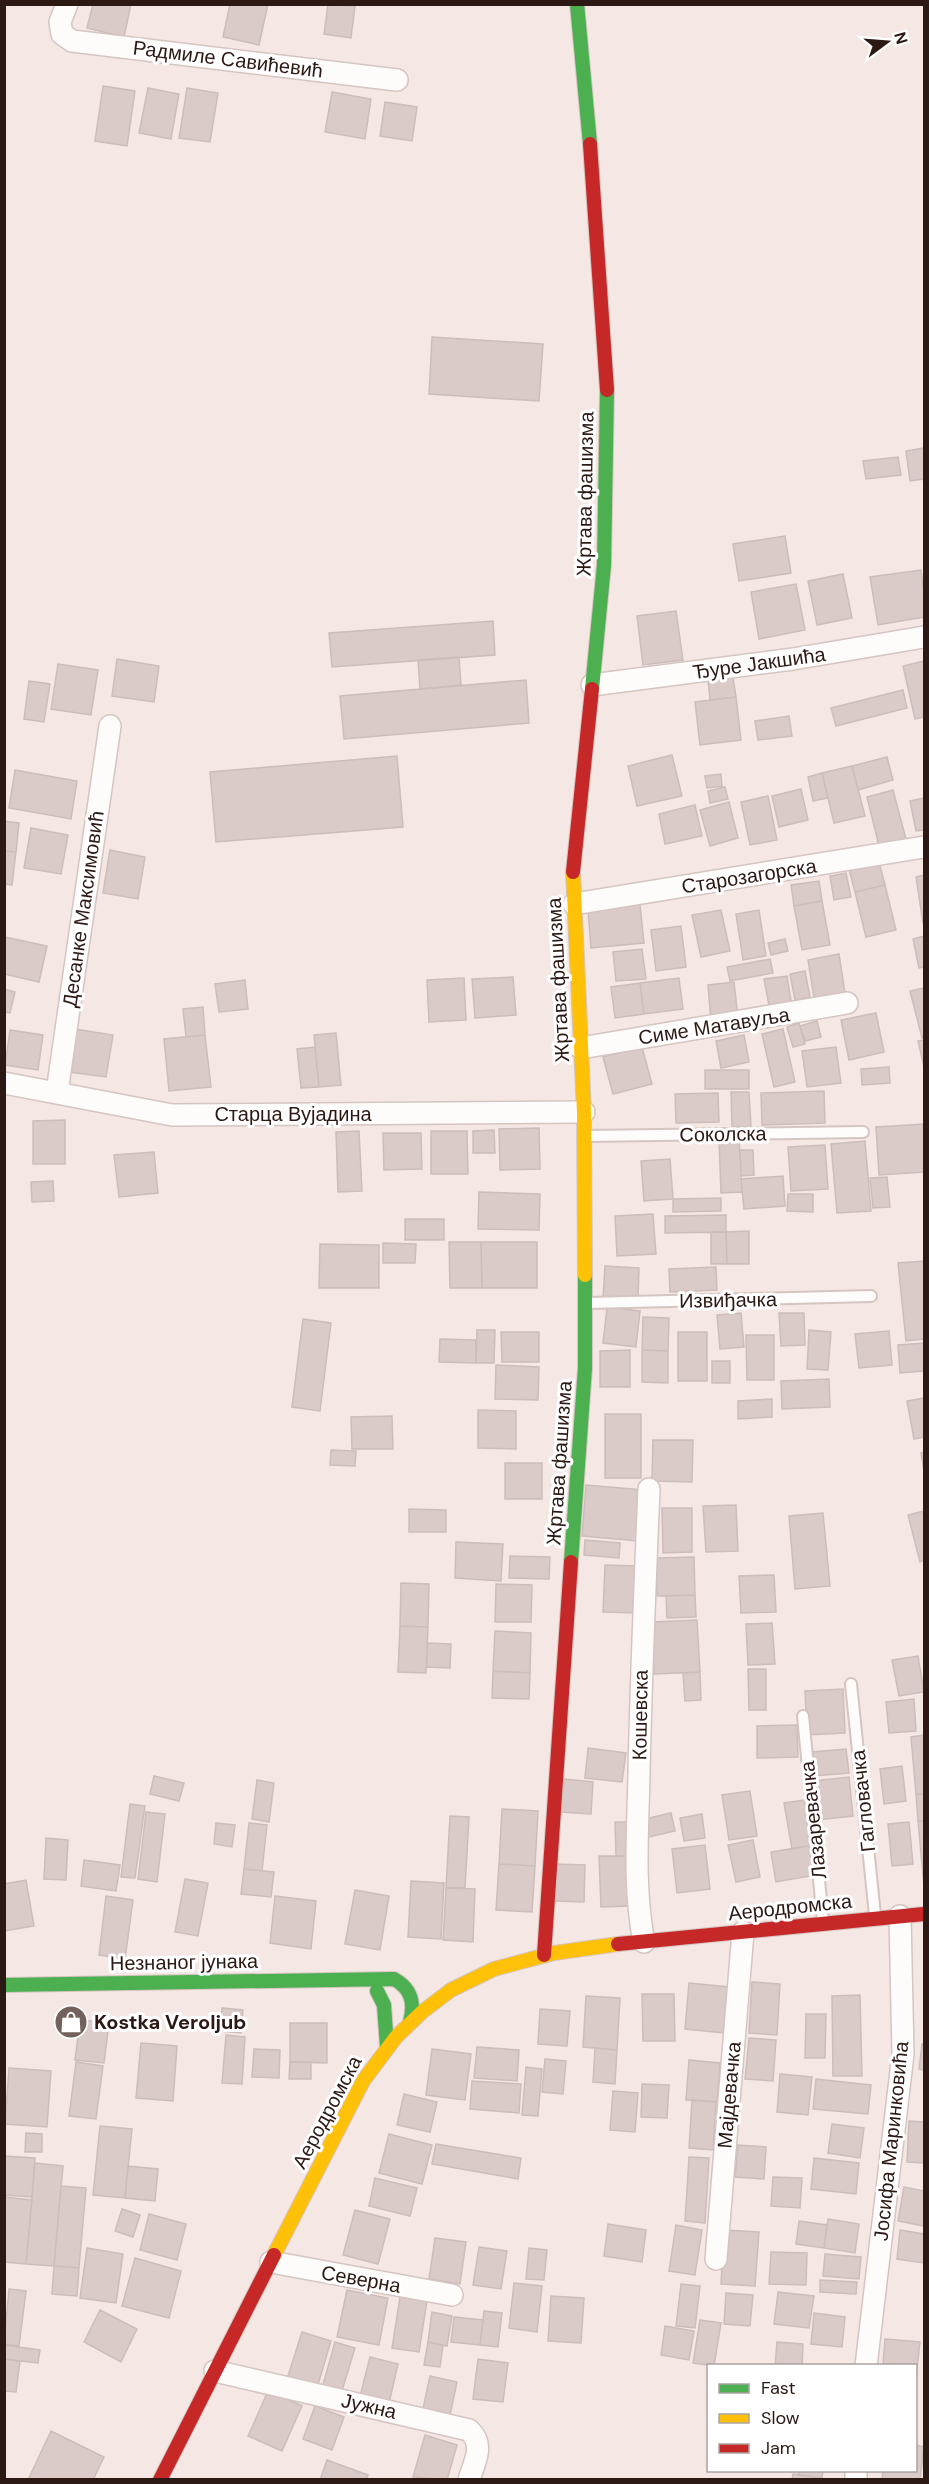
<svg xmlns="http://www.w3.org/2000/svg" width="929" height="2484" font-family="'DM Sans',sans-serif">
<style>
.building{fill:#dacac8;stroke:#ccbdbb;stroke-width:1.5}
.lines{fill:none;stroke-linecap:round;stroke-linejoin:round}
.lane-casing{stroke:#d5c5c0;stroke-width:14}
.street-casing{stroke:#d5c5c0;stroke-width:24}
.fast-casing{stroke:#d5c5c0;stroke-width:16}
.slow-casing{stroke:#d5c5c0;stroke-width:16}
.jam-casing{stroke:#d5c5c0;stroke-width:16}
.lane{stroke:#fefcfb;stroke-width:10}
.street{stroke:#fefcfb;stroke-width:21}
.fast{stroke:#4caf50;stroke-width:14}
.slow{stroke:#ffc107;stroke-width:14}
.jam{stroke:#c62828;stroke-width:14}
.labels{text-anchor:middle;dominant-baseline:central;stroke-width:6;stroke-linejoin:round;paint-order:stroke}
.street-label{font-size:20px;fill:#2c1913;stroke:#fff}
.poi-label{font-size:20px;font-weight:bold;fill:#2c1913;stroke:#fff;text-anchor:start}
</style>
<rect width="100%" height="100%" fill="#f5e8e4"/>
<path class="building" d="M93,4H131L124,37L87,28Z
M230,4H268L259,45L223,37Z
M328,4L355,6L351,38L324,34Z
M103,86L135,91L127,146L95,141Z
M148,88L179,94L171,139L139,133Z
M187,88L218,93L210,142L179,138Z
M332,92L371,99L365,139L325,132Z
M385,102L417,107L412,141L380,136Z
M432,337L543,344L539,401L429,394Z
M924,448V479L910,481L906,451Z
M898,457L901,475L866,479L863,461Z
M785,536L791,573L739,581L733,544Z
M921,570L924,594V617L878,625L870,577Z
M843,574L852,618L817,625L808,581Z
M796,584L805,630L759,639L751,592Z
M676,611L683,660L643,665L637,616Z
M493,621L495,655L332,667L329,633Z
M459,657L461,685L420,689L418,660Z
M117,659L159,666L154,702L112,696Z
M924,661V717L915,719L903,666Z
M58,664L98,670L91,715L51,709Z
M733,677L736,697L710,700L708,680Z
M526,680L529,723L344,739L340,696Z
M29,681L50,684L44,722L24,719Z
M903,690L907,708L836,726L831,708Z
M736,697L741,740L700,745L695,702Z
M789,716L792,736L758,740L755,721Z
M672,755L682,796L637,806L628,766Z
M397,756L403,827L216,842L210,772Z
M887,757L893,780L858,790L852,766Z
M852,766L865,816L834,823L822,773Z
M15,770L77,781L71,819L9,808Z
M822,773L828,798L813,801L808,777Z
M721,774L722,786L707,788L705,776Z
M725,787L728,799L710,803L708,791Z
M801,789L808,820L779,827L772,796Z
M893,790L906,839L879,846L867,797Z
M768,796L777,840L750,845L741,802Z
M924,798V830L916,831L910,801Z
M729,802L738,838L710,846L700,810Z
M695,805L702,836L665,844L659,814Z
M4,821L19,823L16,852L4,851Z
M31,828L68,835L61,874L24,868Z
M110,850L145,857L138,899L103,893Z
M4,851L16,852L12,885L4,884Z
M879,862L885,885L855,892L849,869Z
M846,873L851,897L834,900L830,876Z
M924,875V923H923L916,877Z
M819,881L822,901L794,906L791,885Z
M885,885L896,930L866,937L855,892Z
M822,901L830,945L802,950L794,906Z
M640,905L644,943L591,948L588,911Z
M721,910L730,951L701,957L692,915Z
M759,910L766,956L743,960L736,914Z
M681,926L686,967L656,971L651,930Z
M924,936V967L919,968L913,939Z
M5,937L47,946L39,982L4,974Z
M785,939L788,951L771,955L768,943Z
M642,949L646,979L616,981L613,952Z
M839,954L845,993L814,998L808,960Z
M770,959L773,973L730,981L727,967Z
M805,971L810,997L795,1000L790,974Z
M787,976L792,1007L770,1011L764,979Z
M513,977L516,1015L475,1018L472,979Z
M464,978L466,1020L429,1022L427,980Z
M679,978L683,1009L644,1014L640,983Z
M245,980L248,1009L219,1012L215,984Z
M734,982L738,1018L711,1020L708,985Z
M640,983L644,1014L615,1018L611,987Z
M924,988V1037L922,1038L910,991Z
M4,989L15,992L10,1013L4,1012Z
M203,1007L205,1035L186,1037L183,1009Z
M876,1013L884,1052L849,1060L841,1020Z
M817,1021L821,1037L805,1041L800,1026Z
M799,1023L805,1044L793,1047L787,1027Z
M75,1029L113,1035L106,1077L69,1072Z
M783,1029L795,1082L774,1087L762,1034Z
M10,1030L43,1035L38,1070L5,1065Z
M336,1033L341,1085L319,1087L314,1035Z
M205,1035L211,1087L169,1091L164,1039Z
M744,1035L749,1062L721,1068L716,1041Z
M924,1040V1067L918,1041Z
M315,1047L319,1087L301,1088L297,1049Z
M642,1047L652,1084L613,1094L603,1057Z
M836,1047L841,1083L807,1087L802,1051Z
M889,1067L890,1083L862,1085L861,1069Z
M705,1070H749V1089H705Z
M824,1091L825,1123L762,1125L761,1093Z
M731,1092H749L751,1127H732Z
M718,1093L719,1122L676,1123L675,1094Z
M65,1120V1164H33V1121Z
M924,1124V1172L879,1175L876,1127Z
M539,1128L540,1169L500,1170L499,1129Z
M494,1130L495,1153H473V1131Z
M359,1131L362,1191L338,1192L336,1132Z
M431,1131H467L468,1174H431Z
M383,1133H421L422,1169L384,1170Z
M739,1139L742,1192L721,1193L719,1140Z
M865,1141L871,1211L837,1213L831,1144Z
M825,1145L828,1189L791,1191L788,1147Z
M740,1150H753L754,1175L741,1176Z
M154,1152L158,1193L119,1197L114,1155Z
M670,1159L673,1199L644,1201L641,1161Z
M783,1176L785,1206L744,1209L741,1179Z
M887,1177L890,1207L873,1208L870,1178Z
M53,1181L54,1201L32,1202L31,1182Z
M479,1192L540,1194L539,1230L478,1229Z
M788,1194H813V1212L787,1211Z
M721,1198V1211L673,1212V1199Z
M653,1214L656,1254L617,1256L615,1216Z
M726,1215V1232L665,1233V1216Z
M405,1219H444V1240H405Z
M749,1231V1264H727L726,1232Z
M711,1232H726L727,1264H711Z
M449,1242H481L482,1288H450Z
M481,1242H537V1288H482Z
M383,1243L416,1244L415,1263H383Z
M320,1244L379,1245V1288H319Z
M924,1261V1339L906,1341L898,1263Z
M605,1266L639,1268L638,1299L603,1298Z
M716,1267L717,1290L670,1292L669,1269Z
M607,1307L640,1311L636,1347L603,1343Z
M741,1313L744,1347L720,1349L717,1315Z
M779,1313H804L805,1345L781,1346Z
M643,1317L669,1318L668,1351L642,1350Z
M303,1319L331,1323L320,1411L292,1407Z
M477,1330H495L494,1363H476Z
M809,1330L831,1332L828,1370L807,1369Z
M889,1331L892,1365L859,1368L855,1334Z
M501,1332H539V1362H502Z
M678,1332H707V1381H678Z
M746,1335H774V1380H747Z
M440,1339L476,1340V1363L439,1362Z
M924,1343V1371L900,1373L898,1345Z
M630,1350V1387H600V1351Z
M642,1350L668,1351V1383L642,1382Z
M712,1361H730V1383H712Z
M496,1365L539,1367L538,1400L495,1399Z
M829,1379L830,1407L782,1409L781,1381Z
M924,1398V1437L914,1439L907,1401Z
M772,1399V1417L738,1419V1401Z
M478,1410L516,1411V1449L478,1448Z
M605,1414H641V1478H605Z
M392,1416L393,1449H352L351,1417Z
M653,1440H693L692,1482L652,1481Z
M331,1450L356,1451L355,1466L330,1465Z
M924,1452V1471L921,1453Z
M505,1463H542V1499H505Z
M586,1485L643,1490L638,1541L582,1536Z
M736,1505L738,1551L706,1552L703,1506Z
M662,1508H692V1552L663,1553Z
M409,1509L446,1510V1532H409Z
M924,1511V1560L920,1562L908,1515Z
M823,1513L830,1586L795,1589L789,1516Z
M585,1540L620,1543L619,1558L584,1555Z
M456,1542L503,1544L501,1581L455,1578Z
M510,1556L550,1557L549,1579L509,1578Z
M694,1557L695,1595L657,1596L656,1558Z
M605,1565L638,1566L637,1613L603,1612Z
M774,1575L776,1612L741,1613L739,1576Z
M401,1583L429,1584L428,1627L400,1626Z
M496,1584L532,1585L531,1622H495Z
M695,1595L696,1617L667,1618L666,1596Z
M697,1620L700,1672L654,1674L652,1622Z
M772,1623L775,1664L748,1665L746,1624Z
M400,1626L428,1627L426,1673L398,1672Z
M495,1631L531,1633L530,1673L493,1671Z
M427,1643L451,1644L450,1668L427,1667Z
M918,1656L924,1692L899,1696L892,1660Z
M748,1669H766V1710H749Z
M493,1671L530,1673L529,1699L492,1698Z
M700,1672L701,1700L685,1701L683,1673Z
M843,1689L845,1733L807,1735L805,1691Z
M914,1699L916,1731L889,1733L886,1702Z
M797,1725L798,1757L757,1758V1726Z
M924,1735V1794H916L911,1737Z
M588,1748L626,1753L622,1782L585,1778Z
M846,1749L849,1773L814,1776L812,1752Z
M902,1766L906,1801L884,1804L880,1769Z
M154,1776L184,1783L179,1801L150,1794Z
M849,1777L853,1816L818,1820L814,1781Z
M564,1779L593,1782L591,1814L561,1812Z
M257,1780L274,1783L269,1822L252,1819Z
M750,1791L757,1836L729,1840L722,1795Z
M916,1794H924V1821H918Z
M804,1800L812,1845L792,1849L784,1803Z
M130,1804L145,1806L135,1878L121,1877Z
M502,1809L538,1811L535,1866L499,1864Z
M146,1812L165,1814L157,1882L138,1879Z
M671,1813L675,1831L644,1838L640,1820Z
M702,1814L705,1838L684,1841L680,1818Z
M450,1816L469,1817L465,1888H446Z
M918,1821H924V1886Z
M615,1822H628L629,1856H616Z
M909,1822L913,1864L892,1866L888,1824Z
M216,1823L235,1825L232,1847L214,1844Z
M249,1823L267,1825L262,1871L244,1869Z
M46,1838L68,1840L66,1880L44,1879Z
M753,1840L760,1877L736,1882L728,1845Z
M705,1845L710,1889L677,1893L672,1849Z
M812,1845L816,1875L776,1882L771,1852Z
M599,1856H629L631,1906L601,1907Z
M84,1860L120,1865L116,1891L81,1886Z
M499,1864L535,1866L532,1912L496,1910Z
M555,1864L585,1865L584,1902L555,1901Z
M244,1869L274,1872L271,1897L241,1894Z
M185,1879L208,1883L198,1936L175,1932Z
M26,1880L34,1926L4,1931V1884Z
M411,1881L444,1883L441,1939L408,1937Z
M446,1888L475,1889L473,1942L443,1940Z
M355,1890L389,1896L380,1950L345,1944Z
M106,1896L133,1900L125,1959L99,1955Z
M275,1896L316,1901L311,1949L270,1943Z
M752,1982L780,1984L777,2035L749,2033Z
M689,1983L729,1987L724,2033L685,2029Z
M642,1994H674L675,2041H643Z
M860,1995L862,2076H833L832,1996Z
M586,1996L620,1998L617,2050L583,2047Z
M222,2008L243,2010L241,2033L220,2031Z
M540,2009L570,2011L567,2046L538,2044Z
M806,2014H826L825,2058H805Z
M80,2020L109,2023L104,2063L75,2060Z
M290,2023H327V2063L290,2062Z
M226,2035L245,2037L242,2084L222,2083Z
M749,2038L776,2040L773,2081L745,2079Z
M141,2043L177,2046L173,2101L136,2098Z
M922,2044H924V2070L919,2069Z
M477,2047L519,2050L517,2081L474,2078Z
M595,2048L617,2050L615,2084L593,2082Z
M254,2049L280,2050L279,2078L252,2077Z
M432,2049L471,2054L465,2100L426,2095Z
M545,2059L566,2061L563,2094L542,2092Z
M689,2060L720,2063L717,2102L686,2100Z
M76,2062L103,2066L96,2119L69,2116Z
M290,2062H311V2079H289Z
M526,2067L542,2069L538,2116L522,2115Z
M9,2068L51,2071L47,2127L5,2124Z
M780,2074L812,2077L808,2115L777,2112Z
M816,2079L871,2085L868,2114L813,2109Z
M472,2081L521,2084L519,2113L470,2109Z
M642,2084L669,2085L667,2118L641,2117Z
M613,2091L638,2093L635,2132L610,2130Z
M404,2094L437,2102L430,2132L397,2125Z
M692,2100L716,2102L713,2150L689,2148Z
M909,2121L924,2122V2163L907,2162Z
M832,2124L864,2128L860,2158L828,2153Z
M100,2126L132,2129L125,2198L93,2195Z
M26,2133L42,2134V2152H25Z
M389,2134L432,2145L422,2184L379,2173Z
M436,2144L521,2158L518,2179L432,2164Z
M738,2145L766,2147L764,2179L735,2177Z
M4,2156L35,2158L32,2197L4,2195Z
M689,2157L709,2158L705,2223L685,2221Z
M814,2158L859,2163L856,2194L811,2189Z
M35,2163L63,2166L54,2266L26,2264Z
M128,2166L158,2169L155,2201L125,2198Z
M773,2177L802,2178L800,2208L771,2206Z
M375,2178L417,2188L410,2216L369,2206Z
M61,2186L86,2188L79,2268L54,2266Z
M904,2187L924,2191V2226L898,2221Z
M4,2197L32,2200L26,2264L4,2262Z
M122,2209L140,2215L133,2237L115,2231Z
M355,2210L390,2219L378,2264L343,2255Z
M149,2214L186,2224L177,2260L140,2250Z
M828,2219L859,2224L855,2253L824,2248Z
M799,2221L827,2225L824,2248L796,2244Z
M608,2224L646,2230L642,2262L604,2256Z
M676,2225L702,2230L695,2275L669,2271Z
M724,2230L759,2232L755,2286L721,2284Z
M900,2230L924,2234V2263L897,2259Z
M435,2238L466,2242L460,2284L429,2279Z
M479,2247L507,2251L501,2289L473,2285Z
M87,2248L123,2254L116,2303L80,2298Z
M529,2248L547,2250L544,2280L526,2279Z
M771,2252L807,2253L806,2285L769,2284Z
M825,2254L861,2257L859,2279L823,2276Z
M135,2258L181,2271L169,2318L122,2306Z
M54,2266L79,2268L77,2296L52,2294Z
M820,2280L857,2282L856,2294L820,2292Z
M514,2283L542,2286L537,2332L509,2328Z
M681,2284L700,2286L695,2328L676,2326Z
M9,2289L26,2291L19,2346L4,2344Z
M347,2290L388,2298L379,2345L337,2337Z
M778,2292L814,2296L809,2328L774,2324Z
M726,2293L753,2295L750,2326L724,2324Z
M551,2296L584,2298L581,2343L548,2341Z
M400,2297L427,2301L419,2352L392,2348Z
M100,2310L137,2329L121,2362L84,2342Z
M484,2311L502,2313L498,2347L480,2345Z
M432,2312L452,2316L447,2346L428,2342Z
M814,2313L845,2317L842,2347L811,2344Z
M454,2317L483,2320L480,2345L451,2342Z
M700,2320L721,2323L714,2366L693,2363Z
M665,2326L694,2331L689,2360L661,2355Z
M302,2332L331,2341L317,2388L287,2379Z
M885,2339L920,2342L917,2368L916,2366L883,2364Z
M335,2342L355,2348L341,2394L322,2388Z
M428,2342L443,2345L440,2367L424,2365Z
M777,2342L803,2344L802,2366H775Z
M4,2345L40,2350L38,2363L4,2359Z
M370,2357L398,2364L388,2408L359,2401Z
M4,2359L20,2361L16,2392L4,2391Z
M478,2359L508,2363L503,2402L473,2399Z
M430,2376L457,2382L450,2415L423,2409Z
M268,2391L302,2406L282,2451L248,2436Z
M315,2406L344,2417L332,2450L303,2439Z
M51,2431L104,2457L93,2480H28Z
M425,2435L457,2445L447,2480L413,2477Z
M916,2445L924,2447L920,2480L882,2479L883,2470H916Z
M327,2460L368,2475L366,2480H320Z
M799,2470H823L822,2478L798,2475Z
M793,2474L826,2479V2480H792Z"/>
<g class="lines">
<g class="lane-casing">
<path id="lane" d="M587,1136L863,1132
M587,1303L871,1296
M851,1684L875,1915
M803,1716L823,1921"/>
</g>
<g class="street-casing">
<path id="street" d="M67,4L60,22L62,34L72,41L397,80
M592,685L793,659L924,637
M574,904L924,847
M581,1048L847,1003
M4,1083L172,1115L584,1112
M57,1092L110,726
M644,1942C633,1887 638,1828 639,1773C641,1678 645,1584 649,1489
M716,2259L743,1932
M271,2262L452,2295
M866,2366L903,2054L900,1916
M215,2371L469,2430C485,2445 475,2460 469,2480
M856,2480V2470"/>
</g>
<g class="fast-casing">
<path id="fast" d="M577,4L590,144
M592,689L604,565L607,390
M571,1562L585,1368V1275
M4,1985L394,1979C412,1989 415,2003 410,2022
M377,1991L384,2005L387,2047"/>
</g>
<g class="slow-casing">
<path id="slow" d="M573,872L584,1112L585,1275
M274,2255L363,2081L396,2037L422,2012L451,1990L494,1969L554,1953L618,1944"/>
</g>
<g class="jam-casing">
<path id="jam" d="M590,144L607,390
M573,872L592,689
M618,1944L924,1914
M544,1955L571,1562
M160,2480L274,2255"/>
</g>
<use href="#lane" class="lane"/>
<use href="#street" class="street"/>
<use href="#fast" class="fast"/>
<use href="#slow" class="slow"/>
<use href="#jam" class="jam"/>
</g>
<defs>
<g id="shop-disc" transform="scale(1.725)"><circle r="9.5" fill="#72615c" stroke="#fff"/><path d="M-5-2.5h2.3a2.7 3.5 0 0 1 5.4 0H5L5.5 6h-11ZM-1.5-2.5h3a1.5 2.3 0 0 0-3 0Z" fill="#fff"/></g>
</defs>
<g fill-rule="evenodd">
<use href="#shop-disc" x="71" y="2022"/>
</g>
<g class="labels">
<g class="street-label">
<text transform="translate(228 59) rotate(7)">Радмиле Савићевић</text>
<text transform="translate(585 494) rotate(-89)">Жртава фашизма</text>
<text transform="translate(759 663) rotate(-8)">Ђуре Јакшића</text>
<text transform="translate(749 876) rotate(-9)">Старозагорска</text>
<text transform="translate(83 909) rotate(-82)">Десанке Максимовић</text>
<text transform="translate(558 980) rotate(-93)">Жртава фашизма</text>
<text transform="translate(714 1026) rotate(-9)">Симе Матавуља</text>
<text x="293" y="1114">Старца Вујадина</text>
<text transform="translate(723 1134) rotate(-1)">Соколска</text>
<text transform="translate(728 1300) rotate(-1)">Извиђачка</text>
<text transform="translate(559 1463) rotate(-86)">Жртава фашизма</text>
<text transform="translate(640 1715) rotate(-89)">Кошевска</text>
<text transform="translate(863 1801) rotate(-96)">Гагловачка</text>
<text transform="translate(813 1820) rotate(-96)">Лазаревачка</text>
<text transform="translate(790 1907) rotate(-6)">Аеродромска</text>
<text transform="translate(184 1962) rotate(-1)">Незнаног јунака</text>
<text transform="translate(729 2095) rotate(-85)">Мајдевачка</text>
<text transform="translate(327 2112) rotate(-62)">Аеродромска</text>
<text transform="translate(891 2141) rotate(-84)">Јосифа Маринковића</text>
<text transform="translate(361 2279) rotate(10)">Северна</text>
<text transform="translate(369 2406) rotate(13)">Јужна</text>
</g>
<g class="poi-label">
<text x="94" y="2022">Kostka Veroljub</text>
</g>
</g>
<rect width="929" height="2484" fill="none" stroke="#2c1913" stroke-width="12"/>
<rect x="707" y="2364" width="210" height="108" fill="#ffffff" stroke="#aba3a1" stroke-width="1.5"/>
<rect x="719" y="2384" width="30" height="9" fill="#4caf50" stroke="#aba3a1" stroke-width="1.5"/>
<text x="761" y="2394" font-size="18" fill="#2c1913">Fast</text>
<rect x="719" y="2414" width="30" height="9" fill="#ffc107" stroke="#aba3a1" stroke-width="1.5"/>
<text x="761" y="2424" font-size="18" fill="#2c1913">Slow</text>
<rect x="719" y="2444" width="30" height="9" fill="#c62828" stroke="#aba3a1" stroke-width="1.5"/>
<text x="761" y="2454" font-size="18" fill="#2c1913">Jam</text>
<g transform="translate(887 42) rotate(74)" stroke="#ffffff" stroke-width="4.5" paint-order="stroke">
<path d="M0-4.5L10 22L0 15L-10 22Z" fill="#2c1913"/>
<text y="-9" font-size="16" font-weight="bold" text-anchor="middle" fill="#2c1913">N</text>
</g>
</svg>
